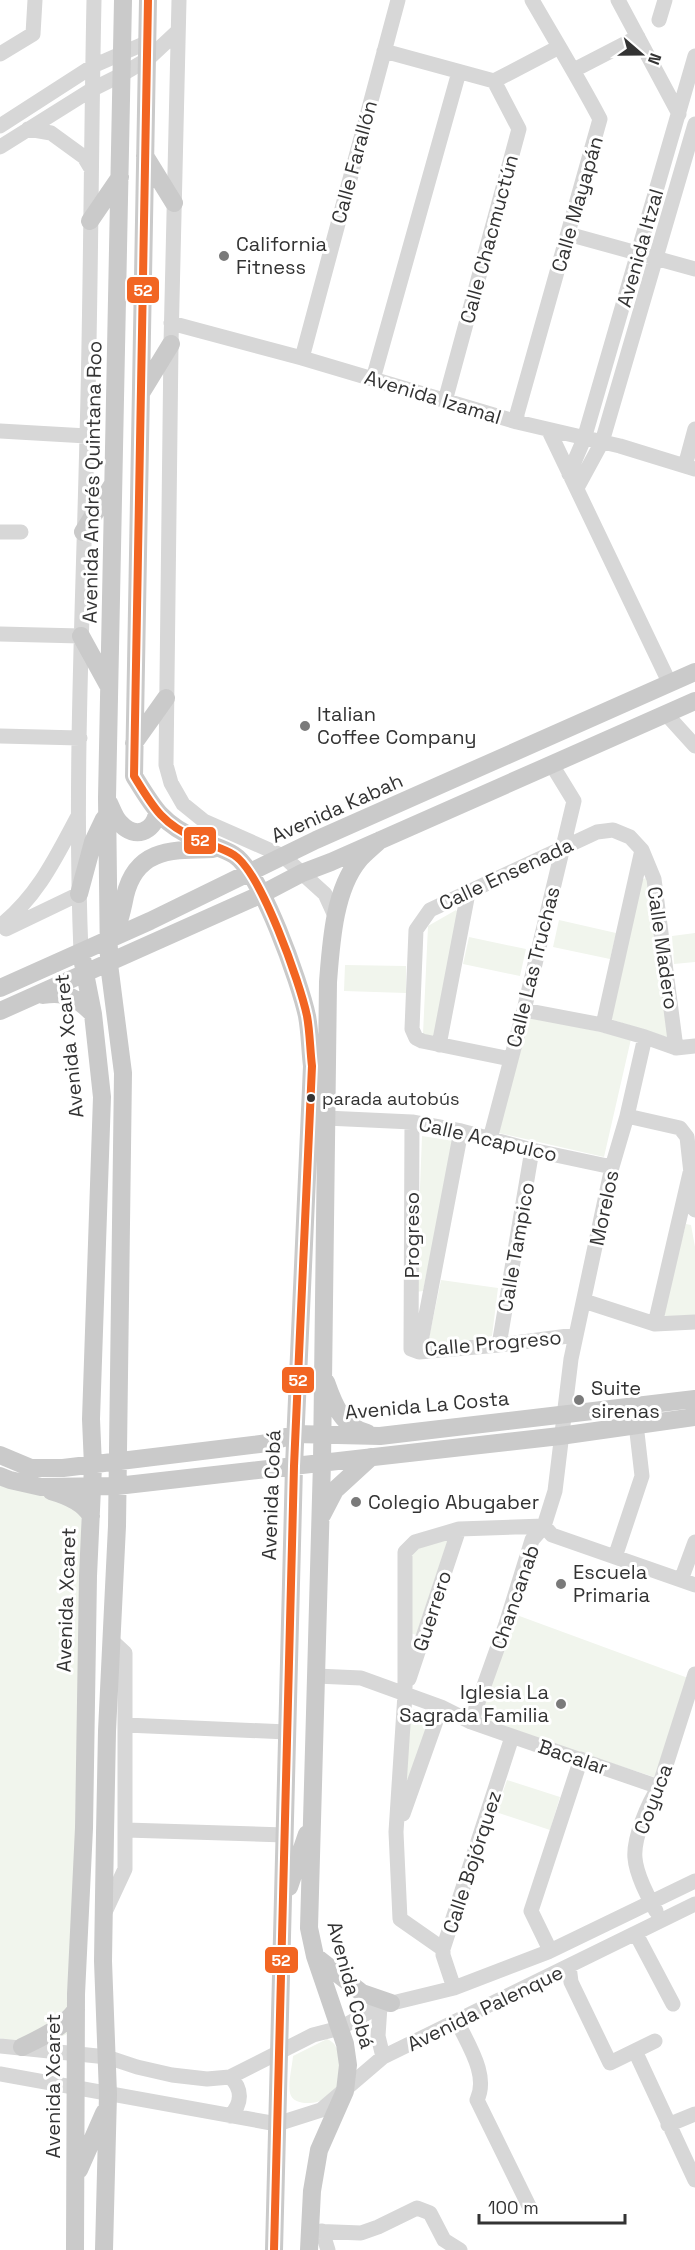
<svg xmlns="http://www.w3.org/2000/svg" width="695" height="2250" font-family="'Space Grotesk',sans-serif">
<style>
.green{fill:#f1f5ed}
.lines{fill:none;stroke-linecap:round;stroke-linejoin:round}
.minor{stroke:#d7d7d7;stroke-width:15}
.major{stroke:#cacaca;stroke-width:18}
.bus-1-casing{stroke:#fff;stroke-width:12}
.bus-1{stroke:#f26522;stroke-width:8}
.poi-dot{fill:#7a7a7a;stroke:#fff;stroke-width:2}
.bus-dot{fill:#333;stroke:#fff;stroke-width:2}
.labels{text-anchor:middle;dominant-baseline:central;stroke-width:6;stroke-linejoin:round;paint-order:stroke}
.bus-label{font-size:18px;fill:#333;stroke:#fff;text-anchor:start}
.street-label{font-size:20px;fill:#333;stroke:#fff}
.poi-label{font-size:20px;fill:#333;stroke:#fff;text-anchor:start}
.line-badge{stroke:#fff;stroke-width:2}
.badge-label{font-size:16px;text-anchor:middle;font-weight:bold;fill:#fff}
</style>
<rect width="100%" height="100%" fill="#fff"/>
<path class="green" d="M649,877L670,1038L610,1019L640,880Z
M456,910L460,915L433,1041L423,1034L428,926Z
M559,920L616,933L610,959L553,947Z
M695,933V962L674,964L672,936Z
M469,937L526,949L520,976L463,964Z
M345,965L406,966V993L344,991Z
M526,1015L631,1039L604,1157L499,1133Z
M422,1136L454,1141L423,1291L416,1292Z
M686,1224L691,1225L695,1247V1316L675,1318L662,1315Z
M441,1280L498,1288L492,1336L437,1346L429,1338Z
M0,1480L82,1506L71,2032C40,2047 32,2047 0,2038Z
M448,1536L450,1542L417,1635L409,1633L411,1550Z
M514,1614L688,1678L657,1778L477,1719Z
M414,1709L434,1716L412,1780L404,1779L409,1714Z
M507,1780L560,1797L550,1830L496,1812Z
M327,2039C336,2043 337,2048 339,2057C340,2062 342,2070 341,2075C340,2082 333,2095 327,2098C318,2104 293,2107 290,2093C288,2083 292,2067 293,2056Z"/>
<g class="lines">
<path class="minor" d="M179,0L171,344L166,765L171,783L183,804L204,821L283,856L325,894L335,916
M618,0L679,114
M659,20L665,0
M384,51L494,81L559,47
M0,54L33,34L35,0
M574,70L638,37
M0,126L93,66L148,42
M28,129L51,133L84,157L90,167
M0,147L91,90L121,75L148,59L178,31
M568,234L695,269
M171,323L302,358L517,422L620,446L695,469
M302,358L398,0
M373,379L459,72
M445,401L519,129L494,81
M517,422V414L600,119C579,79 555,40 532,0
M0,431L87,436
M549,431L670,684
M685,466L695,429
M569,474L584,439L695,56
M577,488L602,442L695,124
M0,532H21
M0,634L81,636
M666,714L695,746
M0,736L80,738
M0,926C38,896 56,857 78,816
M6,929L79,894
M81,953C74,781 83,608 87,436C91,291 91,145 94,0
M524,1010L603,1025L645,1037L676,1048L695,1046
M603,1025L642,850
M439,1045L468,893
M510,1059L422,1041L416,1038L412,1029L416,930L430,910L597,832L613,830L630,837L642,850L654,879L676,1048
M627,1116L680,1128L687,1137L695,1210
M326,1118L412,1122L461,1131L532,1150L612,1167
M412,1122L411,1349L419,1352L499,1345L576,1335
M490,1139L524,1010L574,801L552,765
M584,1301L655,1324L695,1322
M655,1324L690,1173
M499,1345L532,1150
M419,1352L461,1131
M615,1557L642,1476L636,1424
M681,1580L695,1542
M316,1676L361,1678L441,1707L471,1722L659,1787
M409,1679L459,1529
M471,1722L506,1624L532,1540L544,1526L555,1491L571,1359L612,1167L627,1116L645,1037
M126,1725L287,1732
M403,1814L441,1707
M126,1830L285,1835
M656,1911C648,1898 636,1873 635,1858C633,1839 648,1803 659,1787L695,1674
M105,1912L125,1869V1653L111,1640
M636,1934L673,2004
M443,1949L400,1919L396,1832L405,1694V1552L415,1542L459,1529L544,1526L552,1535L695,1585
M548,1952V1946L531,1911L581,1759
M569,1966L571,1982L610,2063L655,2041
M454,1988L443,1955V1949L512,1737
M380,2006L378,2036L383,2057
M457,2021C468,2045 489,2075 477,2100L529,2206
M0,2046L107,2057L137,2067L172,2075L207,2079L230,2077L313,2035L340,2028L380,2006L454,1988L548,1952L695,1881
M635,2051L695,2180
M0,2074L277,2124L321,2110L383,2057L695,1904
M230,2116C242,2104 243,2089 230,2077
M668,2125L695,2114
M309,2231L361,2233L378,2227L417,2208L430,2213L444,2240L460,2250
M322,2231L328,2250"/>
<path class="major" d="M148,0L134,776C153,807 162,824 197,839C209,845 223,848 234,855C261,872 300,983 307,1016C310,1032 310,1050 312,1066L294,1466L274,2250
M145,156L174,203
M90,221L120,177
M141,393L171,344
M83,532L113,484
M81,636L109,687
M134,743L166,698
M109,803C112,809 115,819 121,824C135,839 153,832 157,814
M79,894L93,842L104,819
M109,939C119,927 122,911 125,896C136,848 172,850 213,849
M0,988L150,921L316,840L695,672
M43,995C66,991 77,998 93,1014
M0,1011L262,894L302,873L331,862L695,701
M326,1382C334,1405 342,1426 367,1433
M0,1455L31,1468H63L268,1443L295,1434L380,1436L695,1399
M0,1476L10,1480L41,1487L117,1486L560,1436L695,1417
M51,1491C65,1495 84,1503 91,1516
M322,1515L335,1490L371,1457
M289,1887L307,1834
M315,1956L362,1993L391,2003
M22,2047C43,2037 62,2028 76,2010
M79,2170L104,2113
M75,2250L76,1994L84,1828L88,1576L93,1466L91,1419L102,1097L93,1014L81,953
M104,2250L108,2094L103,1961L105,1834L107,1731L117,1526L123,1073L109,964L107,798L123,0
M309,2250L312,2191L319,2150L345,2091L348,2065L345,2044L315,1956L309,1928L322,1462L328,982C331,944 334,890 359,860C365,853 373,847 380,840"/>
<g class="bus-1-casing">
<path id="bus-1" d="M148,0L134,776C153,807 162,824 197,839C209,845 223,848 234,855C261,872 300,983 307,1016C310,1032 310,1050 312,1066L294,1466L274,2250"/>
</g>
<use href="#bus-1" class="bus-1"/>
</g>
<g class="poi-dot">
<circle cx="224" cy="256" r="6"/>
<circle cx="305" cy="726" r="6"/>
<circle cx="579" cy="1400" r="6"/>
<circle cx="356" cy="1502" r="6"/>
<circle cx="561" cy="1584" r="6"/>
<circle cx="561" cy="1704" r="6"/>
</g>
<circle class="bus-dot" cx="311" cy="1098" r="5"/>
<g class="labels">
<g class="bus-label">
<text x="322" y="1098">parada autobús</text>
</g>
<g class="street-label">
<text transform="translate(354 162) rotate(-75)">Calle Farallón</text>
<text transform="translate(577 204) rotate(-74)">Calle Mayapán</text>
<text transform="translate(489 239) rotate(-75)">Calle Chacmuctún</text>
<text transform="translate(640 248) rotate(-74)">Avenida Itzal</text>
<text transform="translate(433 397) rotate(17)">Avenida Izamal</text>
<text transform="translate(92 482) rotate(-89)">Avenida Andrés Quintana Roo</text>
<text transform="translate(337 808) rotate(-24)">Avenida Kabah</text>
<text transform="translate(506 874) rotate(-25)">Calle Ensenada</text>
<text transform="translate(663 948) rotate(82)">Calle Madero</text>
<text transform="translate(533 967) rotate(-76)">Calle Las Truchas</text>
<text transform="translate(69 1046) rotate(-96)">Avenida Xcaret</text>
<text transform="translate(488 1139) rotate(13)">Calle Acapulco</text>
<text transform="translate(604 1208) rotate(-78)">Morelos</text>
<text transform="translate(412 1235) rotate(-90)">Progreso</text>
<text transform="translate(516 1247) rotate(-80)">Calle Tampico</text>
<text transform="translate(493 1343) rotate(-5)">Calle Progreso</text>
<text transform="translate(427 1405) rotate(-5)">Avenida La Costa</text>
<text transform="translate(271 1495) rotate(-88)">Avenida Cobá</text>
<text transform="translate(515 1597) rotate(-71)">Chancanab</text>
<text transform="translate(66 1600) rotate(-88)">Avenida Xcaret</text>
<text transform="translate(432 1611) rotate(-72)">Guerrero</text>
<text transform="translate(573 1757) rotate(19)">Bacalar</text>
<text transform="translate(653 1799) rotate(-69)">Coyuca</text>
<text transform="translate(472 1862) rotate(-72)">Calle Bojórquez</text>
<text transform="translate(351 1985) rotate(75)">Avenida Cobá</text>
<text transform="translate(485 2008) rotate(-26)">Avenida Palenque</text>
<text transform="translate(53 2086) rotate(-90)">Avenida Xcaret</text>
</g>
<g class="poi-label">
<text x="236" y="244">California<tspan x="236" dy="23">Fitness</tspan></text>
<text x="317" y="714">Italian<tspan x="317" dy="23">Coffee Company</tspan></text>
<text x="591" y="1388">Suite<tspan x="591" dy="23">sirenas</tspan></text>
<text x="368" y="1502">Colegio Abugaber</text>
<text x="573" y="1572">Escuela<tspan x="573" dy="23">Primaria</tspan></text>
<text x="549" y="1692" text-anchor="end">Iglesia La<tspan x="549" dy="23">Sagrada Familia</tspan></text>
</g>
</g>
<g class="line-badge">
<rect x="126" y="276" width="34" height="28" rx="6" fill="#f26522"/>
<rect x="183" y="826" width="34" height="29" rx="6" fill="#f26522"/>
<rect x="281" y="1366" width="34" height="28" rx="6" fill="#f26522"/>
<rect x="264" y="1946" width="35" height="28" rx="6" fill="#f26522"/>
</g>
<g class="badge-label">
<text x="143" y="296">52</text>
<text x="200" y="846">52</text>
<text x="298" y="1386">52</text>
<text x="281" y="1966">52</text>
</g>
<g transform="translate(641 54) rotate(110)" stroke="#ffffff" stroke-width="4.5" paint-order="stroke">
<path d="M0-4.5L10 22L0 15L-10 22Z" fill="#333333"/>
<text y="-9" font-size="16" font-weight="bold" text-anchor="middle" fill="#333333">N</text>
</g>
<path d="M479 2214v9h146v-9" fill="none" stroke="#333333" stroke-width="3"/>
<text x="488" y="2214" font-size="18" fill="#333333" stroke="#ffffff" stroke-width="4.5" paint-order="stroke">100 m</text>
</svg>
